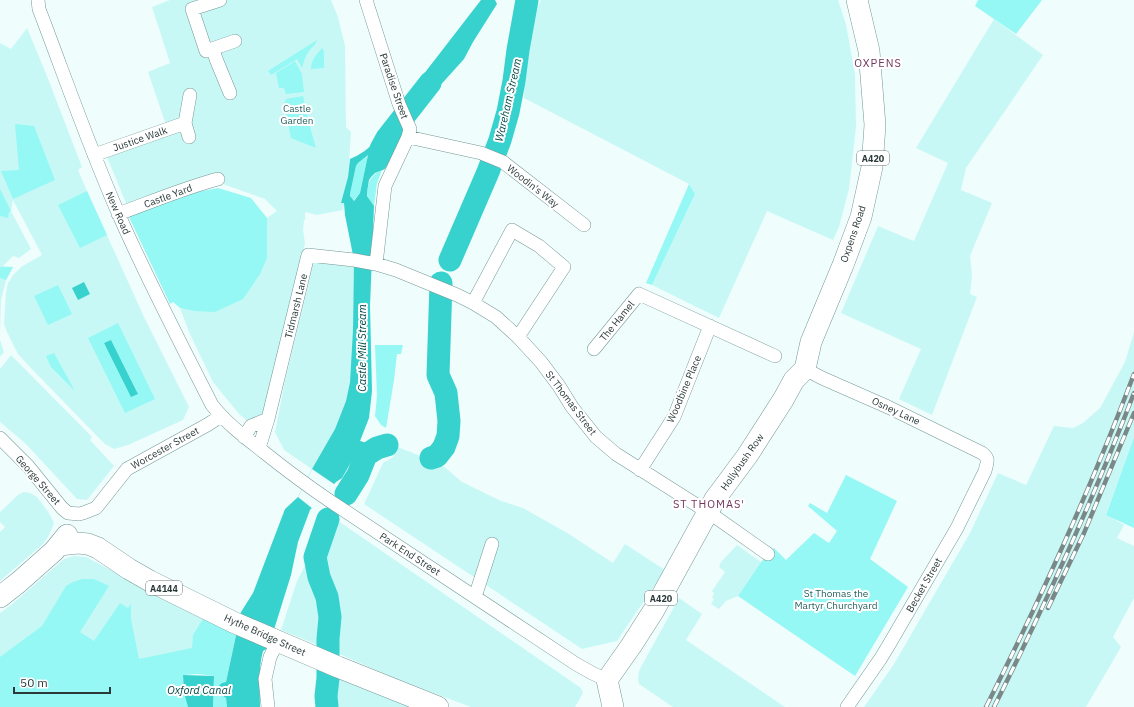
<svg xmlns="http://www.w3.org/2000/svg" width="1134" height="707" font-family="'IBM Plex Sans',sans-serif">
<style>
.built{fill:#c8f8f5}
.green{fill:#95f8f4;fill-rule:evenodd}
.water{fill:#38d2ce;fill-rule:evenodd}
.pier{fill:#effdfd}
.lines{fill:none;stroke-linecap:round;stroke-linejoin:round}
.river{stroke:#38d2ce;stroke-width:23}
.street-casing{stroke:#759896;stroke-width:14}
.primary-casing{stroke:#759896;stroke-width:22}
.street{stroke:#fff;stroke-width:13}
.primary{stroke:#fff;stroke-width:21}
.rail-casing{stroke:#7a8888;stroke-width:4.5}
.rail{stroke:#fff;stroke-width:3;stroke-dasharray:9;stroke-linecap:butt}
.labels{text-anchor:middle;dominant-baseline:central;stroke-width:4;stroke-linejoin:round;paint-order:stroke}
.shield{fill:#fff;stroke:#6b7474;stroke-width:1}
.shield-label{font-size:9px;font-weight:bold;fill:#2b3939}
.street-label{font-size:10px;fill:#2b3939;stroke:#fff}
.park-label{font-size:10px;fill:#266260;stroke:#fff}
.neighbourhood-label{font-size:11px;letter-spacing:1px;fill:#72355d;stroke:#fff}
.water-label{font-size:11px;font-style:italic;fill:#024846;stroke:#fff}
</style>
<rect width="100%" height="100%" fill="#effdfd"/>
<path class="built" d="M170,0H331L338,17L345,46L346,127L351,132L348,177L342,203H344L343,210L317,215L305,212V220H304L303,230L305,243L279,365L266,418L249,422L239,414L213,382L189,332L180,308L194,311L267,258V218L277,211L265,199L220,183L128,208L105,152L167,128L148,72L170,63L152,7Z
M541,0H838L846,24L855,75L856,127L849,189L839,227L833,240L767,211L719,318L652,285L695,194L689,184L524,98L525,53L530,21Z
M994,19L1043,55L966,168L961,190L992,203L970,256L972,276L970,294L977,297L932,415L899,399L921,349L841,313L878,226L914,241L948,163L916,148Z
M27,28L47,76L82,167L78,170L87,191L144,317L189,407L183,420L128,445L114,449L105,444L96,435L27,364L18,354L7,332L4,324L6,292L8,283L14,274L21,267L42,255L13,200L11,211L31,249L19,258L13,256L3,266L13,267L6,280L1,300L0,334V340L4,352L0,357V43L11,49Z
M314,261L354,267L353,329L350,382L346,401L335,429L312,469L284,450L275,432L285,381Z
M1134,332V437L1106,514L1124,525L1117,538L1134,546V598L1113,637L1121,647L1086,707H864L894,664L970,533L998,473L1026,485L1054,426L1073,428L1083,423L1100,408L1125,362Z
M11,355L92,437L90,440L114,466L87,500L77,499L26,444L0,422V369Z
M395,446L441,464L462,482L501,501L523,508L569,534L613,563L625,544L665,570L617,641L582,649L364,504L383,463L393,457Z
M24,492L30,493L37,497L49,513L54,523L53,526L48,537L43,544L0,581V532L5,527L0,522V512L19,494Z
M331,516L581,688L583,693L575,707H471L396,679L328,649L281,630L297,581Z
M737,545L761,562L738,596L726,601L719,609L711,604L714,599L712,598L714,593L712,591L725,572L719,567L721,562Z
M74,556L86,557L208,621L183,675L184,693L188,707H0V613L11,605L64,559Z
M679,598L702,614L686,640L785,707H673L639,684L638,679L639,671L642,665Z
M337,678L410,707H333L334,691L337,683Z"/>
<path class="green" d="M978,0H1042L1016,34L975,6Z
M317,40C316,45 312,47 309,51C305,56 304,62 302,68L297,59L271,75L268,71Z
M322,48L324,51V68L311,69C311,60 316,55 322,48Z
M295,61L302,74L304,92L286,94L284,88H279L276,73Z
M303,96L309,123L316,148L291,138L284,104L286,99Z
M15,124L34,126L55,180L13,199L1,171L19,170Z
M368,155L360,193L353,201L350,196V194L356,166L358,163Z
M382,170L377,183L374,206C372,203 369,200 368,197C366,194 367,191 368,187C370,178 373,174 382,170Z
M689,184L695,194L652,285L646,283Z
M218,188L251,198L267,218V258L260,274L243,299L215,312L194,311L180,308L173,302L170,304L129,217L191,193Z
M0,189L11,211L9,212L8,218L0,216Z
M87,191L107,235L80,248L58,205Z
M0,267H13L6,280L0,278Z
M58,285L72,314L48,325L34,296Z
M118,323L155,399L125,413L88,338ZM111,340L138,393L104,344Z
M375,345H403L401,354H397L394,380L386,428L381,425L375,416L377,396Z
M54,353L75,391L51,367L46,356Z
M1134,437V528L1106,515Z
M846,475L897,501L870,559L908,587L855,676L738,596L761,562L774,548L786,560L814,533L829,543L837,531L808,506L810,503L827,513Z
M82,579H94L109,586L80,632L94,641L120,603L128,608L131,604V619L139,659L192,648L193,635L203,619L208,621L236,635L226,682L220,694L226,698L227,707H213L214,676L198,674L183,675L184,693L188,707H0V657L42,626L66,586L73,582Z"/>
<path class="water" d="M481,0H495L497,4L473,42L464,59L428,99L416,118L406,97Z
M395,114L404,137L385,169L375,173L371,177L369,180L367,192V196L374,206L370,306L372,391L369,418L353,459L342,478L336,482L310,510L298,542L291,575L277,620L268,648L263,651C258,669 260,688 260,707H227L226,698L220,694L218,690C219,685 220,683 226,682L241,612L253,593L285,509L298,497L312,469L335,429L346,401L350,382L353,329L354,260L345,215L344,203H341L348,177L350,159C360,155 370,148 377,139L375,137L389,119ZM368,155L360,193L354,201L350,196V194L356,166L358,163Z
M84,282L90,294L78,300L72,288Z
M111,340L138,394L131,397L104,343Z
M321,646L338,653L337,683L334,691L333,707H318L319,699L317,690C324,677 321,660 321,646Z
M183,675L214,676L213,707H188L184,693Z"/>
<path class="pier" d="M312,469L334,484H337L313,509L298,497Z"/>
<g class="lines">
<path class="river" d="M381,149L387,138L430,83
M450,260L488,172L500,140L508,112L514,81L518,50L527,0
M346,448L366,455L377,448L387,445
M431,458L437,456L444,447L448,436L449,421L446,393L438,375L441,283
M346,494L358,475L366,455
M327,707L326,696L328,678V639L330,617L327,597L319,577L315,557L328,519"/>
<g class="street-casing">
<path id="street" d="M38,0L39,9C65,77 89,147 119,215C147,279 180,342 212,405C227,424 246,438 265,453C285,469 305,484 327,499L576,664L592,673L607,680
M220,0L192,9L206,51L235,41
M366,0L399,104L410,129L408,137L385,186L376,264
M213,49L216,59L230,93
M189,137L185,123L190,95
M408,137L481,153L503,162L584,225
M94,155L185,123
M118,214C151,202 184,188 218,179
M473,303L512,230L539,246L564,267L518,337
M594,349L639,294L775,356
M805,369L822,378L888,407L982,453C990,459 987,462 985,471L957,528L890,643L881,658L847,707
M244,437L251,426L268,419
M0,438L28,466L62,508L68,513L79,514L83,513L96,508L127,469L207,425L221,416
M259,448L268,419L308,255L354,260L376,264L396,270L457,295L473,303L496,317L518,337L541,362L559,386L572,407L596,437L616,454L714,516L768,554
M640,470L674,417L710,326
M475,597L492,544
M268,707L265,679L270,657L278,641"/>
</g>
<g class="primary-casing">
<path id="primary" d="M59,545L78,543L88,544L98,548L129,569L150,581L233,622L338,667L438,707
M0,597L19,582L54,551L67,535
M613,707L607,680L631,646L654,610L715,499L747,456L783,400L794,380L805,369L811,342L843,265L861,217L872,167L875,125L869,51L857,0"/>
</g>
<use href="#street" class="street"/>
<use href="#primary" class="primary"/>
<g class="rail-casing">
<path id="rail" d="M1048,608L1084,533L1134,413
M986,707C1041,598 1091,488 1134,374
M994,707C1045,605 1093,500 1134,393"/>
</g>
<use href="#rail" class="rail"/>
</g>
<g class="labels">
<g class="shield">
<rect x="857" y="151" width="32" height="14" rx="3"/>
<rect x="146" y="581" width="36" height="14" rx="3"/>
<rect x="645" y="591" width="32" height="14" rx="3"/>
</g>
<g class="shield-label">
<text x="873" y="158">A420</text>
<text x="164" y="588">A4144</text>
<text x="661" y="598">A420</text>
</g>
<g class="street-label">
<text transform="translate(394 86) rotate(71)">Paradise Street</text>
<text transform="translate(140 139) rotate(-19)">Justice Walk</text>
<text transform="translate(533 186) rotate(38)">Woodin's Way</text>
<text transform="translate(168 196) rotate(-20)">Castle Yard</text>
<text transform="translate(118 213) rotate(66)">New Road</text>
<text transform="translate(853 234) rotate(-71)">Oxpens Road</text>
<text transform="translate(296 306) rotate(-76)">Tidmarsh Lane</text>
<text transform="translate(617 321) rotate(-51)">The Hamel</text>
<text transform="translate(684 389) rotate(-67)">Woodbine Place</text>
<text transform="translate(571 403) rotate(53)">St Thomas Street</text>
<text transform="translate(896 411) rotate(25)">Osney Lane</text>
<text transform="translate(165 448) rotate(-29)">Worcester Street</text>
<text transform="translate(742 462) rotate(-55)">Hollybush Row</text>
<text transform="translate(38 480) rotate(49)">George Street</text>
<text transform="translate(410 554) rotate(33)">Park End Street</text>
<text transform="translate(924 585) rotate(-60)">Becket Street</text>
<text transform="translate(265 635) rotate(24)">Hythe Bridge Street</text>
</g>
<g class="park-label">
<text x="297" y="108">Castle<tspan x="297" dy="12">Garden</tspan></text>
<text x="836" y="593">St Thomas the<tspan x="836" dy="12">Martyr Churchyard</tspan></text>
</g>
<g class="neighbourhood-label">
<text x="878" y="63">OXPENS</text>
<text x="709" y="504">ST THOMAS'</text>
</g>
<g class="water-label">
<text transform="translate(508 100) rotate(-77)">Wareham Stream</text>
<text transform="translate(362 348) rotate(-90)">Castle Mill Stream</text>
<text x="199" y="690">Oxford Canal</text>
</g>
</g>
<path d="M14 687v6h96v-6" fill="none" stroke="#2b3939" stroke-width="2"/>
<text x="20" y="687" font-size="12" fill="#2b3939" stroke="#ffffff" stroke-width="3" paint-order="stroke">50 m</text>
</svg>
